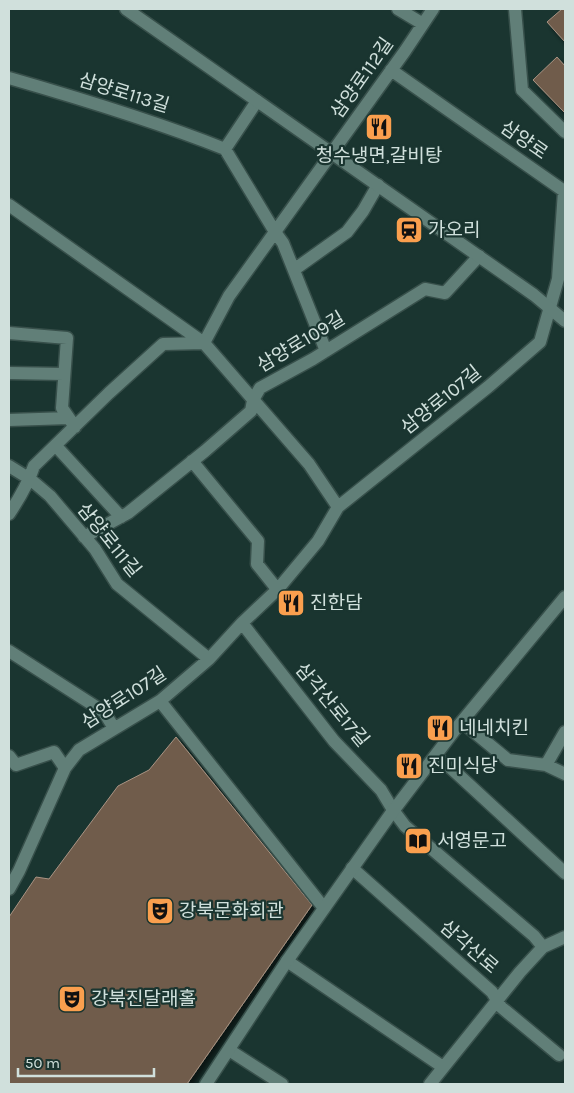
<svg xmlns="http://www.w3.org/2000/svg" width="574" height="1093" font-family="Karla,'Noto Sans KR',sans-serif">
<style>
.building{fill:#6f5b4c;stroke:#aa9483;filter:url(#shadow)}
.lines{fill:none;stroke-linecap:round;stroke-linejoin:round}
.street-casing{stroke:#38504b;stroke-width:15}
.secondary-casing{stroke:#38504b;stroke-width:15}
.street{stroke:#617f78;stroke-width:12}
.secondary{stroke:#617f78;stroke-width:12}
.labels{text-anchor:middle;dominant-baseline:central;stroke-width:4.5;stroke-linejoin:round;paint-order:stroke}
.street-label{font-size:19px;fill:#d0e0dc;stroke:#1a3530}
.poi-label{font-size:19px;fill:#d0e0dc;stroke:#1a3530;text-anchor:start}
</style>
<defs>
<filter id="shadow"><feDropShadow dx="4.5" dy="4.5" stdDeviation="2.5" flood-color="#0009"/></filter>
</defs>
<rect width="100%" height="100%" fill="#1a3530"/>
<path class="building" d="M562,9H565V42L547,22Z
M557,57L565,66V113L533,80Z
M176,737L312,905L187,1084H9V917L36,877L49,879L118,786L149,770Z"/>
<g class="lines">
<g class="street-casing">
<path id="street" d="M398,9L423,24
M515,9L522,90L565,132
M9,78C82,99 155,121 225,149L257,101
M225,149L275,232L283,243L326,351
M9,205L204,343L309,464L338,507
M295,269L347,232L363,211L378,185
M9,333L67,338L62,408L75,427
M204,343L229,296L405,51L433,9
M9,373L64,374
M9,420L69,418
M56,446L121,517
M192,461L258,541L257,564L277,589
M9,466L30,479L50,496L95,549L117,584L209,659
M9,514C19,499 28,484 34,466L109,393L163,344L204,343
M84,537L128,513L205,451L251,411L253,400L260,388L313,359L425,289L445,293L479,256
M242,623L334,741L381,790L393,810L405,826L534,936L543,947
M9,651L104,712L114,728
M160,701L324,908
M462,722L508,760L546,765L565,774
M9,756L16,765L54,752L65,768
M435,757L451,768L565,873
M546,765L565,732
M352,868L492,992L501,1007L559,1055
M9,889L19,871L65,768L79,750L160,701L209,659L242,623L278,589L318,541L338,507L488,387L540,342L558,279L564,191L391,70
M287,961L443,1067
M229,1050L282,1084
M430,1084L520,972L543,947L565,937"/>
</g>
<g class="secondary-casing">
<path id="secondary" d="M126,9L534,295L565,321
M206,1084L287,961L390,815L454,731L565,597"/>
</g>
<use href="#street" class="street"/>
<use href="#secondary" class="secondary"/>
</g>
<defs>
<g id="restaurant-square" transform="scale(1.4375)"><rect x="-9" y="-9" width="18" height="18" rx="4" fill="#fa9f4e" stroke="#1a3530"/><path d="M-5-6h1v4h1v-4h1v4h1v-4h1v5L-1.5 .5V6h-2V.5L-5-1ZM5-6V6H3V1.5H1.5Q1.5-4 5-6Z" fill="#111"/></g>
<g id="station-square" transform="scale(1.4375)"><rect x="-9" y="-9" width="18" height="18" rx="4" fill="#fa9f4e" stroke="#1a3530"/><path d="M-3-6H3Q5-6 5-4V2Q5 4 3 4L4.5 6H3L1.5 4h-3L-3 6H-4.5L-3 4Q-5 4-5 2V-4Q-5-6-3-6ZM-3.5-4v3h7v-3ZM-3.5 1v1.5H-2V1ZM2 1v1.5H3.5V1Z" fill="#111"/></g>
<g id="library-square" transform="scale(1.4375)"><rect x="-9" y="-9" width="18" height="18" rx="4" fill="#fa9f4e" stroke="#1a3530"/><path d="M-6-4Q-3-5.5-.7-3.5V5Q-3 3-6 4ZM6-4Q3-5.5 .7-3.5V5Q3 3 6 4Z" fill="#111"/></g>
<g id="theatre-square" transform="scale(1.4375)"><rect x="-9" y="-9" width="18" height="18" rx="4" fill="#fa9f4e" stroke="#1a3530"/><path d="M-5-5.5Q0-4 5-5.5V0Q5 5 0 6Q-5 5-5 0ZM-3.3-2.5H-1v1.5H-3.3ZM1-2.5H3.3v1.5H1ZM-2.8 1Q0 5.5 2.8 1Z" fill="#111"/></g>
</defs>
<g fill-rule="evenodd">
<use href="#restaurant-square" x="379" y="127"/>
<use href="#station-square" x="409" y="230"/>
<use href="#restaurant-square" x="291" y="603"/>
<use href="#restaurant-square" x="440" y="728"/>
<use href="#restaurant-square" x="409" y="766"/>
<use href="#library-square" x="418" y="841"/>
<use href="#theatre-square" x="160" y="911"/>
<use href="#theatre-square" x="72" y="999"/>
</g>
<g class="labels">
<g class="street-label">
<text transform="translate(362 78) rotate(-55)">삼양로112길</text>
<text transform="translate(124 93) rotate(17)">삼양로113길</text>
<text transform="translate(524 140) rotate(35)">삼양로</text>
<text transform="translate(301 342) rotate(-31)">삼양로109길</text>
<text transform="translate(441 400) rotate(-39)">삼양로107길</text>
<text transform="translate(109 540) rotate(51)">삼양로111길</text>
<text transform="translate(124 698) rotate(-33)">삼양로107길</text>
<text transform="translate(332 705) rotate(50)">삼각산로17길</text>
<text transform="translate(469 947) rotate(41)">삼각산로</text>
</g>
<g class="poi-label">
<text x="379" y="156" text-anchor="middle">청수냉면,갈비탕</text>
<text x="428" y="230">가오리</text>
<text x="310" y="603">진한담</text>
<text x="459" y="728">네네치킨</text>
<text x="428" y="766">진미식당</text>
<text x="437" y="841">서영문고</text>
<text x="179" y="911">강북문화회관</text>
<text x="91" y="999">강북진달래홀</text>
</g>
</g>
<rect width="574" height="1093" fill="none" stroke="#d0e0dc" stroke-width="20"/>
<path d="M18 1068v8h136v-8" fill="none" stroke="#d0e0dc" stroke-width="2.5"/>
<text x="25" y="1068" font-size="15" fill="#d0e0dc" stroke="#1a3530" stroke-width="4" paint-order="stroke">50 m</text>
</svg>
